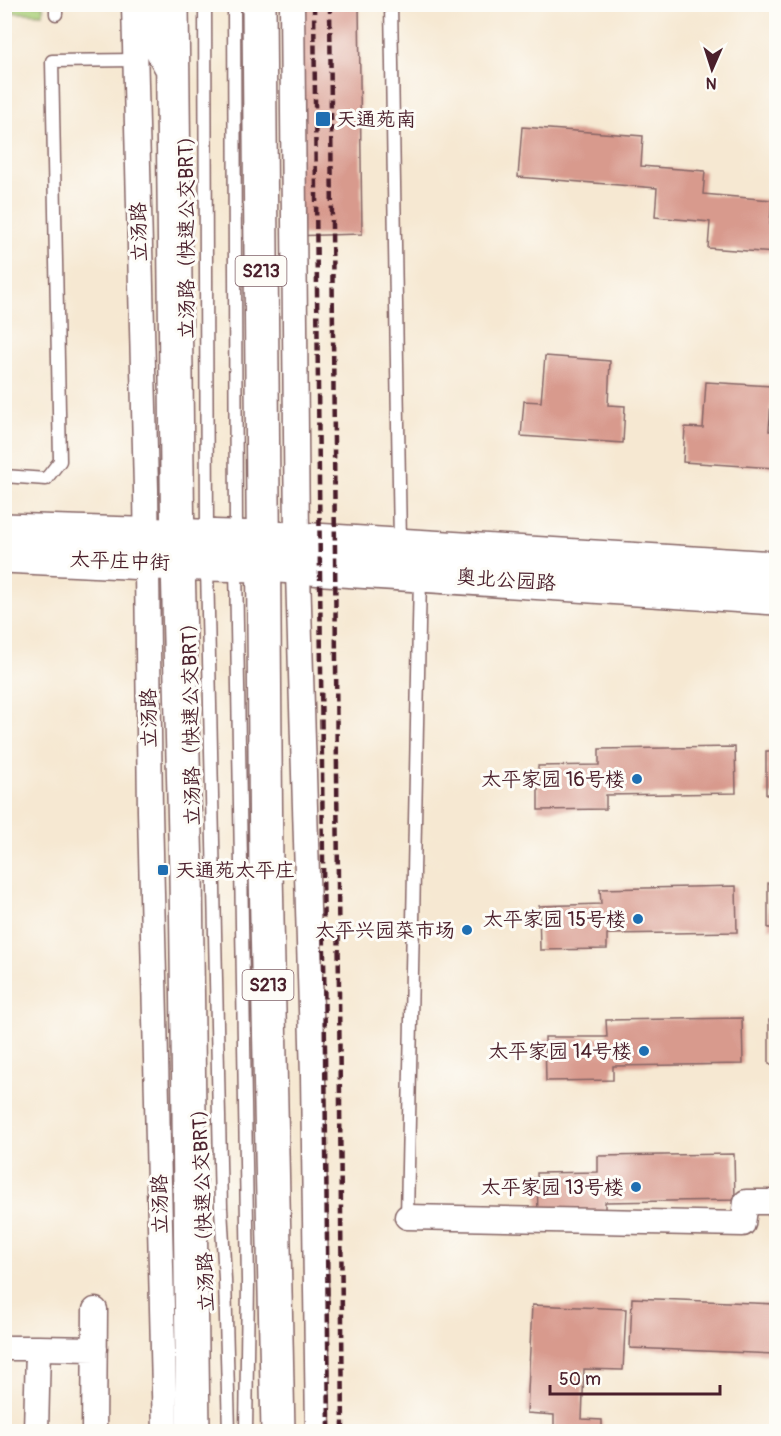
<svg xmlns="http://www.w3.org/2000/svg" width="781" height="1436" font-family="Pangolin,'LXGW WenKai TC',sans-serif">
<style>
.green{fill:#abd07a;stroke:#7a7852;stroke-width:1.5}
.building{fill:#d89a8d}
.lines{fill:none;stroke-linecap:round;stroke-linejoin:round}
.lane-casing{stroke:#866565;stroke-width:15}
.street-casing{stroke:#866565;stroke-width:27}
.secondary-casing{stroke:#866565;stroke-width:36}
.primary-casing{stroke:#866565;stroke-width:36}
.lane{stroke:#fff;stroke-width:12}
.street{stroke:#fff;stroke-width:24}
.secondary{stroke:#fff;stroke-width:33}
.primary{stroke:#fff;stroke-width:33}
.rail{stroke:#4a1f2b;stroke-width:4.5;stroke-dasharray:9 4.5;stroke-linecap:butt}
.poi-dot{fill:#1f6fb2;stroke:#fdfcf7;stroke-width:2}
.labels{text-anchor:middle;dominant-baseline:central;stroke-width:6;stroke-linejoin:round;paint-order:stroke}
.shield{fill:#fdfcf7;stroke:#806168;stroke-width:1.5}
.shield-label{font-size:18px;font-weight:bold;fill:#4a1f2b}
.poi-label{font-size:20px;fill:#4a1f2b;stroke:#fdfcf7;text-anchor:end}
.street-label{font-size:20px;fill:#4a1f2b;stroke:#fdfcf7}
</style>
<rect width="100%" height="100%" fill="#fdfcf7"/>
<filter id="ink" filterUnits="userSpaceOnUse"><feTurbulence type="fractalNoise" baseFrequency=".0167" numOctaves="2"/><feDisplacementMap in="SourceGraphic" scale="12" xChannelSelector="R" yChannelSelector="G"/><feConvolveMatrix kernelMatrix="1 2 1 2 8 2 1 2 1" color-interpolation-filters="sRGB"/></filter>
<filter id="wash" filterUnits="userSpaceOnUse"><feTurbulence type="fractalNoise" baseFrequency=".008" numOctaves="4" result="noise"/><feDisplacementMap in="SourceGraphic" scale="24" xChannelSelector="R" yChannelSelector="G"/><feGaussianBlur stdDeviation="1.35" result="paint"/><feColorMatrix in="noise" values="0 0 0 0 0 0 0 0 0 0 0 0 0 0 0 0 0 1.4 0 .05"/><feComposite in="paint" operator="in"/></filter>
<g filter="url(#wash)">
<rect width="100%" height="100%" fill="#f6e8d2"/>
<path class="green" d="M5,4L43,5V14L5,12Z"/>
<g id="blocks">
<path class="building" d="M284,4H359L362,234L287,236Z
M522,127L643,136L641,166L705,171L703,194L772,200L770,224L776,225V253L708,248L710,222L655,217L657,188L518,177Z
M545,356L610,361L608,405L625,406L623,443L521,436L524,401L541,402Z
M706,382L772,386L769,431H776V468L683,462L685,427L703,428Z
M735,747L736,793L606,795V809L538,810V766L599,765V749Z
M766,751H776V795H766Z
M768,883H776V928H768Z
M736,886L737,932L607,934V949L540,950L539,906L601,904L600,889Z
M742,1018L743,1064L613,1066V1080L546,1081L545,1037H607L606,1020Z
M769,1020H776V1064H769Z
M734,1154L735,1200L605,1202V1216L538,1218L537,1173L598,1172V1156Z
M772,1154H776V1198H772Z
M632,1298L776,1304V1354L630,1348Z
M532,1305L626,1309L623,1370L584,1369L582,1419L602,1420V1432H554V1415L527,1413Z"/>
</g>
</g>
<g filter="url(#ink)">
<use href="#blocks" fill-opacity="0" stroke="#866565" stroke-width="1.5"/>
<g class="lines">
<g class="lane-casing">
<path id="lane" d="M56,4V14
M205,4L207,534
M234,4L236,536
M391,4L400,543
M4,476L46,479L60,461L52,61L134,60
M236,566L248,1282L246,1432
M207,567L221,1208L225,1279L229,1432
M407,1217L420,576"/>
</g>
<g class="street-casing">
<path id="street" d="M134,4L146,489L150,811L165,1432
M292,4L297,539L313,1076L318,1432
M407,1217L743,1224L746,1202H776
M4,1348H38
M36,1432L38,1348L95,1349
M94,1432L95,1310"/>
</g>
<g class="secondary-casing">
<path id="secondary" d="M4,530L297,539L776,568
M4,556L146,563L263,565L776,598"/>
</g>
<g class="primary-casing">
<path id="primary" d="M137,4L171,66
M172,4L178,563L186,874L193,1432
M259,4L266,872L278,1432"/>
</g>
<use href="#lane" class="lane"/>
<use href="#street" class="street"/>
<use href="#secondary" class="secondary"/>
<use href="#primary" class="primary"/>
<path class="rail" d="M314,4L329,1432
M330,4L343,1432"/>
</g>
</g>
<g class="poi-dot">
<rect x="315" y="111" width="16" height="16" rx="3"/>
<circle cx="637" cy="779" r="6"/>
<rect x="157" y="864" width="12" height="12" rx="3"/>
<circle cx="638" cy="919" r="6"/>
<circle cx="467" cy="930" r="6"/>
<circle cx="644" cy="1051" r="6"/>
<circle cx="636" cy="1187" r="6"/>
</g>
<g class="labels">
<g class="shield">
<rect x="235.5" y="256" width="51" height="30" rx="4.5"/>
<rect x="242.5" y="970" width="51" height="30" rx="4.5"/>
</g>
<g class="shield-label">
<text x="261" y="271">S213</text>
<text x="268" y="985">S213</text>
</g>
<g class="poi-label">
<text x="336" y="119" text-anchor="start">天通苑南</text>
<text x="625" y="779">太平家园 16号楼</text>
<text x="175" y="870" text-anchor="start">天通苑太平庄</text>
<text x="626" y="919">太平家园 15号楼</text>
<text x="455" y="930">太平兴园菜市场</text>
<text x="632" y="1051">太平家园 14号楼</text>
<text x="624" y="1187">太平家园 13号楼</text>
</g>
<g class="street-label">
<text transform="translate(139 232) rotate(-92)">立汤路</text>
<text transform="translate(186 232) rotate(-90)">立汤路（快速公交BRT）</text>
<text transform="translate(120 561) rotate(2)">太平庄中街</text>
<text transform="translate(506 580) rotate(4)">奥北公园路</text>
<text transform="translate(149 718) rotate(-91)">立汤路</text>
<text transform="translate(191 719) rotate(-91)">立汤路（快速公交BRT）</text>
<text transform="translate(160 1204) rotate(-91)">立汤路</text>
<text transform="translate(203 1205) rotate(-92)">立汤路（快速公交BRT）</text>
</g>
</g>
<rect width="781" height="1436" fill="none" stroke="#fdfcf7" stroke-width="24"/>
<g transform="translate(712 69) rotate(183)" stroke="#fdfcf7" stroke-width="4.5" paint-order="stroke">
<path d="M0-4.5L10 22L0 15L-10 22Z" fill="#4a1f2b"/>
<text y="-9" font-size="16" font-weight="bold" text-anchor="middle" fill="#4a1f2b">N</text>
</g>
<path d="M550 1385v9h170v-9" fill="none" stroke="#4a1f2b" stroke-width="3"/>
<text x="559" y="1385" font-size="18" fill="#4a1f2b" stroke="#fdfcf7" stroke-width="4.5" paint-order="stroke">50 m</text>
</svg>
